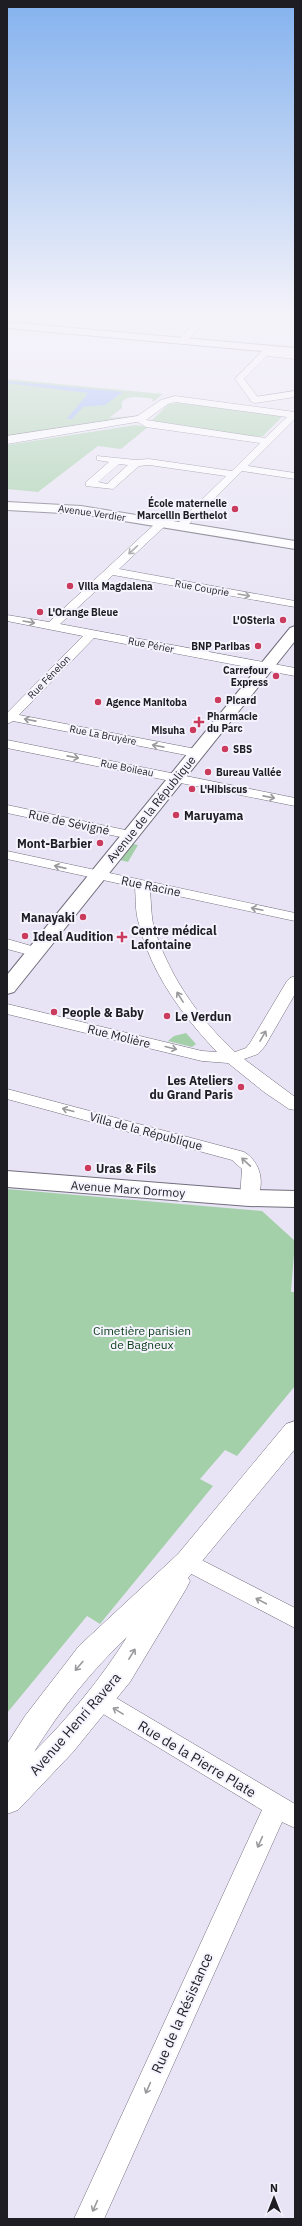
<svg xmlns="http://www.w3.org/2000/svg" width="302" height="2226" font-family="'IBM Plex Sans',sans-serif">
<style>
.green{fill:#a4d0a9}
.water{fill:#8eaff6}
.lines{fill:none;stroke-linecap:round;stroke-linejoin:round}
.minor-casing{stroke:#726e7d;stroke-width:1}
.tertiary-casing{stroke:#726e7d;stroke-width:1}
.secondary-casing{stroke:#726e7d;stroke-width:2}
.minor{fill:#fff;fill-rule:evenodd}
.tertiary{fill:#fff;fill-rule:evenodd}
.secondary{fill:#fff;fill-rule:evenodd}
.oneway{stroke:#9a999c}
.poi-dot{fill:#ca3b5e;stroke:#f5f3fd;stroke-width:1.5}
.labels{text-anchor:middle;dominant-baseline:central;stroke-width:4;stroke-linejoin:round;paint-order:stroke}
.far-poi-label{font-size:10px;font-weight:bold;fill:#1e1d23;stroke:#f5f3fd;text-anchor:start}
.far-street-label{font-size:10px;fill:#1e1d23;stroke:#f5f3fd}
.street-label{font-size:12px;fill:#1e1d23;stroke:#f5f3fd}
.poi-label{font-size:12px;font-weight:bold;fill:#1e1d23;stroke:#f5f3fd;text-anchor:start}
.park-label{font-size:12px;fill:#083c16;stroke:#f5f3fd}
.near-street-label{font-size:14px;fill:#1e1d23;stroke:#f5f3fd}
</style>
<rect width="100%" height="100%" fill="#e8e4f5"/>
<path class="green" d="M7,379L163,394L154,401H152L153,399C143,398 129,394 122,402V408L109,418L133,416L7,436Z
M178,403L280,416L281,418L263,436L257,437L150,422L169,404Z
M136,425L148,427L121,449L98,446L38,492L7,489V445Z
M133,844L138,845L128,862L120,860Z
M186,1033L196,1044L192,1047L168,1041L174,1036Z
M7,1189L262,1211L295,1241L291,1292H295V1386L237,1456L225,1450L200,1479L213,1486L100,1624L87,1616L7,1713Z"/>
<path class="water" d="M7,381L123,392L105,405L83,407L72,419H67L88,393L7,383Z"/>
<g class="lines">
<g class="minor-casing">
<path id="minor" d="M199,318H208L185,343H179V339Z
M290,318H295V320H291Z
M266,347H272V351L295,353V359L267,356L244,379L260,400L255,403L252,402L235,379Z
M175,396L295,412V419L248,466L295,473V479L242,471L185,528H177V524L226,476L149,465L139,466L113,489L86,486V482L109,462L97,460V456L136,460L149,459L232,471L260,443L146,427L133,419L161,400ZM175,402L287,417L265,438L146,420L168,404ZM119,464L128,465L107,484L98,482Z
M162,520L166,521V525L119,569L295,601V607L113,575L60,624L295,668V676L94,638L19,715L196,749L201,750L203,753L201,756L196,757L13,721L7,724V713L83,636L7,621V615L49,622L158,521Z
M7,740L295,798V806L7,748Z
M7,805L130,831L137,835L130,839L7,813Z
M7,851L295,913V921L150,890C151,901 151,913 153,924C167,973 198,1018 235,1052L246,1048L250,1043L287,981L290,978L295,976V994L265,1046L258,1054L244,1059L295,1097V1110L289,1109L264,1092L228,1063L202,1061L7,1014V1004L202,1051L217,1052C182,1015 151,973 139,924C135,912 136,899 135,887L7,859Z
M7,939L42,949L45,952L42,955L37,957L7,949Z
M7,1089L244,1152C261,1162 266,1185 255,1202L249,1204L243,1202L240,1198L242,1169L232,1160L7,1099Z
M188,1553L295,1608V1628L180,1568L177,1562L180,1556Z
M98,1689L106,1692L295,1804V1828L282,1822L104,2219H74L262,1810L90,1706L86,1699L90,1692Z"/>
</g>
<g class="tertiary-casing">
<path id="tertiary" d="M295,391V397L255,403L249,400L255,397Z
M138,416L144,419L142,421L7,444V436Z
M295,1421V1449L188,1578L190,1581L186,1589L130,1682L73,1752L18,1810L7,1814V1744L25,1716L79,1646L178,1554L286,1424ZM127,1637C101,1679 69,1717 34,1752C60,1710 91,1671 127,1637Z"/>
</g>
<g class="secondary-casing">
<path id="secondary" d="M7,322L295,348V354L7,328Z
M7,502L81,506L295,541V549L81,514L7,510Z
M295,626V641L14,992L7,994V975L290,628Z
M7,1171L249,1190L295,1191V1207L249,1206L7,1187Z"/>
</g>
<use href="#minor" class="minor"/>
<use href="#tertiary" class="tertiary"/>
<use href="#secondary" class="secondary"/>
</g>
<defs><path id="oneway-shaft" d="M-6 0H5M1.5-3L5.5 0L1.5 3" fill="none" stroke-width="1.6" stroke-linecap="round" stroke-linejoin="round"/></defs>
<g class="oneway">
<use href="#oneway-shaft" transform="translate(133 550) rotate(137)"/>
<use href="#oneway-shaft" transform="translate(244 595) rotate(10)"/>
<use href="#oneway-shaft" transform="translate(29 622) rotate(10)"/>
<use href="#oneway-shaft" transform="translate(30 720) rotate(-169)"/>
<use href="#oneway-shaft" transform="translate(158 746) rotate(-169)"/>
<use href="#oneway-shaft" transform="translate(73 757) rotate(11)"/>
<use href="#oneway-shaft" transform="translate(269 797) rotate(11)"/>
<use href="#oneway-shaft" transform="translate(60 867) rotate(-167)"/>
<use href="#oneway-shaft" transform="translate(257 909) rotate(-168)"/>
<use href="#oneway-shaft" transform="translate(180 997) rotate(-122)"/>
<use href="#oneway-shaft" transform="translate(263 1036) rotate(-60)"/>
<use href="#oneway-shaft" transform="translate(171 1048) rotate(14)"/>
<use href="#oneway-shaft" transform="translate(68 1110) rotate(-165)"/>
<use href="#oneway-shaft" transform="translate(246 1162) rotate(-137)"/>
<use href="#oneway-shaft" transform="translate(261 1601) rotate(-152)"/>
<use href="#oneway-shaft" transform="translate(132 1654) rotate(-58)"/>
<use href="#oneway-shaft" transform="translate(79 1666) rotate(130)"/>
<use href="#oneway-shaft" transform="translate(118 1711) rotate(-149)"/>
<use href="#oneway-shaft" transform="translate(260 1842) rotate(114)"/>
<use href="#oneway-shaft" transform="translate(148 2088) rotate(114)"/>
<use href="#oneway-shaft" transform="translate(95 2206) rotate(114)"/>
</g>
<linearGradient id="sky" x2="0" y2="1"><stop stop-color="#84b2ee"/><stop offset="0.5" stop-color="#f5f3fa"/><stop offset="1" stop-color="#f5f3fa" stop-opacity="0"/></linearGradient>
<rect width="302" height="630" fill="url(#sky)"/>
<g class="poi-dot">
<circle cx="235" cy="509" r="4"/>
<circle cx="70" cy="586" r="4"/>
<circle cx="40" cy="612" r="4"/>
<circle cx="283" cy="620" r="4"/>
<circle cx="258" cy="646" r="4"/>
<circle cx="276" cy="676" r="4"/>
<circle cx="218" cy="700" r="4"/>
<circle cx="98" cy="702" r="4"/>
<path d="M197 716h4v4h4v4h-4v4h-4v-4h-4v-4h4z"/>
<circle cx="193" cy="730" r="4"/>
<circle cx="225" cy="749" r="4"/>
<circle cx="208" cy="772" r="4"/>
<circle cx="192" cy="789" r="4"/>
<circle cx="176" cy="815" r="4"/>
<circle cx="100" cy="843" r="4"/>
<circle cx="83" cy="917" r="4"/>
<circle cx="25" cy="936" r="4"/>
<path d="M120 931h4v4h4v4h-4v4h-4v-4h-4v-4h4z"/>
<circle cx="54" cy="1012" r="4"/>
<circle cx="167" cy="1016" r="4"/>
<circle cx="241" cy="1087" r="4"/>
<circle cx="88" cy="1168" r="4"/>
</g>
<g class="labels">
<g class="far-poi-label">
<text x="227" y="503" text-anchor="end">École maternelle<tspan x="227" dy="12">Marcellin Berthelot</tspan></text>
<text x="78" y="586">Villa Magdalena</text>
<text x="48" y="612">L'Orange Bleue</text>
<text x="275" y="620" text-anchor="end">L'OSteria</text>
<text x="250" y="646" text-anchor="end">BNP Paribas</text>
<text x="268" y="670" text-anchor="end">Carrefour<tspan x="268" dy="12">Express</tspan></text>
<text x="226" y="700">Picard</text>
<text x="106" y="702">Agence Manitoba</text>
<text x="207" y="716">Pharmacie<tspan x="207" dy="12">du Parc</tspan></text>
<text x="185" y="730" text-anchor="end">Misuha</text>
<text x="233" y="749">SBS</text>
<text x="216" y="772">Bureau Vallée</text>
<text x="200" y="789">L'Hibiscus</text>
</g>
<g class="far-street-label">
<text transform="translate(92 513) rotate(8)">Avenue Verdier</text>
<text transform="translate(202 588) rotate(10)">Rue Couprie</text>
<text transform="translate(151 645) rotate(11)">Rue Périer</text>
<text transform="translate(49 677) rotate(-46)">Rue Fénelon</text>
<text transform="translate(103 735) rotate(11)">Rue La Bruyère</text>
<text transform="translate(127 768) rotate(11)">Rue Boileau</text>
</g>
<g class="street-label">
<text transform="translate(151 809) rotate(-51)">Avenue de la République</text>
<text transform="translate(69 822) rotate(12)">Rue de Sévigné</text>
<text transform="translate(151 886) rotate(12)">Rue Racine</text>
<text transform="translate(119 1036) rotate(14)">Rue Molière</text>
<text transform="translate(146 1131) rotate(15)">Villa de la République</text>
<text transform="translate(128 1189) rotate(4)">Avenue Marx Dormoy</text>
</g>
<g class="poi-label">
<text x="184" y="815">Maruyama</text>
<text x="92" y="843" text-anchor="end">Mont-Barbier</text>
<text x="75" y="917" text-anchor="end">Manayaki</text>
<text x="131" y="930">Centre médical<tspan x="131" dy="14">Lafontaine</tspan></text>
<text x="33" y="936">Ideal Audition</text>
<text x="62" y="1012">People &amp; Baby</text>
<text x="175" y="1016">Le Verdun</text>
<text x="233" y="1080" text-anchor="end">Les Ateliers<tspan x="233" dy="14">du Grand Paris</tspan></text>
<text x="96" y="1168">Uras &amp; Fils</text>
</g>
<g class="park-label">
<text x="142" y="1330">Cimetière parisien<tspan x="142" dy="14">de Bagneux</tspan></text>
</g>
<g class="near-street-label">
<text transform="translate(75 1724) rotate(-49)">Avenue Henri Ravera</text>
<text transform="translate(197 1759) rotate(31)">Rue de la Pierre Plate</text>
<text transform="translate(182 2013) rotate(-66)">Rue de la Résistance</text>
</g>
</g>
<rect width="302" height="2226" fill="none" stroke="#1e1d23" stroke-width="16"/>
<g transform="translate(274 2198)" stroke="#f5f3fd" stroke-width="3" paint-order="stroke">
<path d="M0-3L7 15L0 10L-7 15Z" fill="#1e1d23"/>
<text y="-6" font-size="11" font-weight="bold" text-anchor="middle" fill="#1e1d23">N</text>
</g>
</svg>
